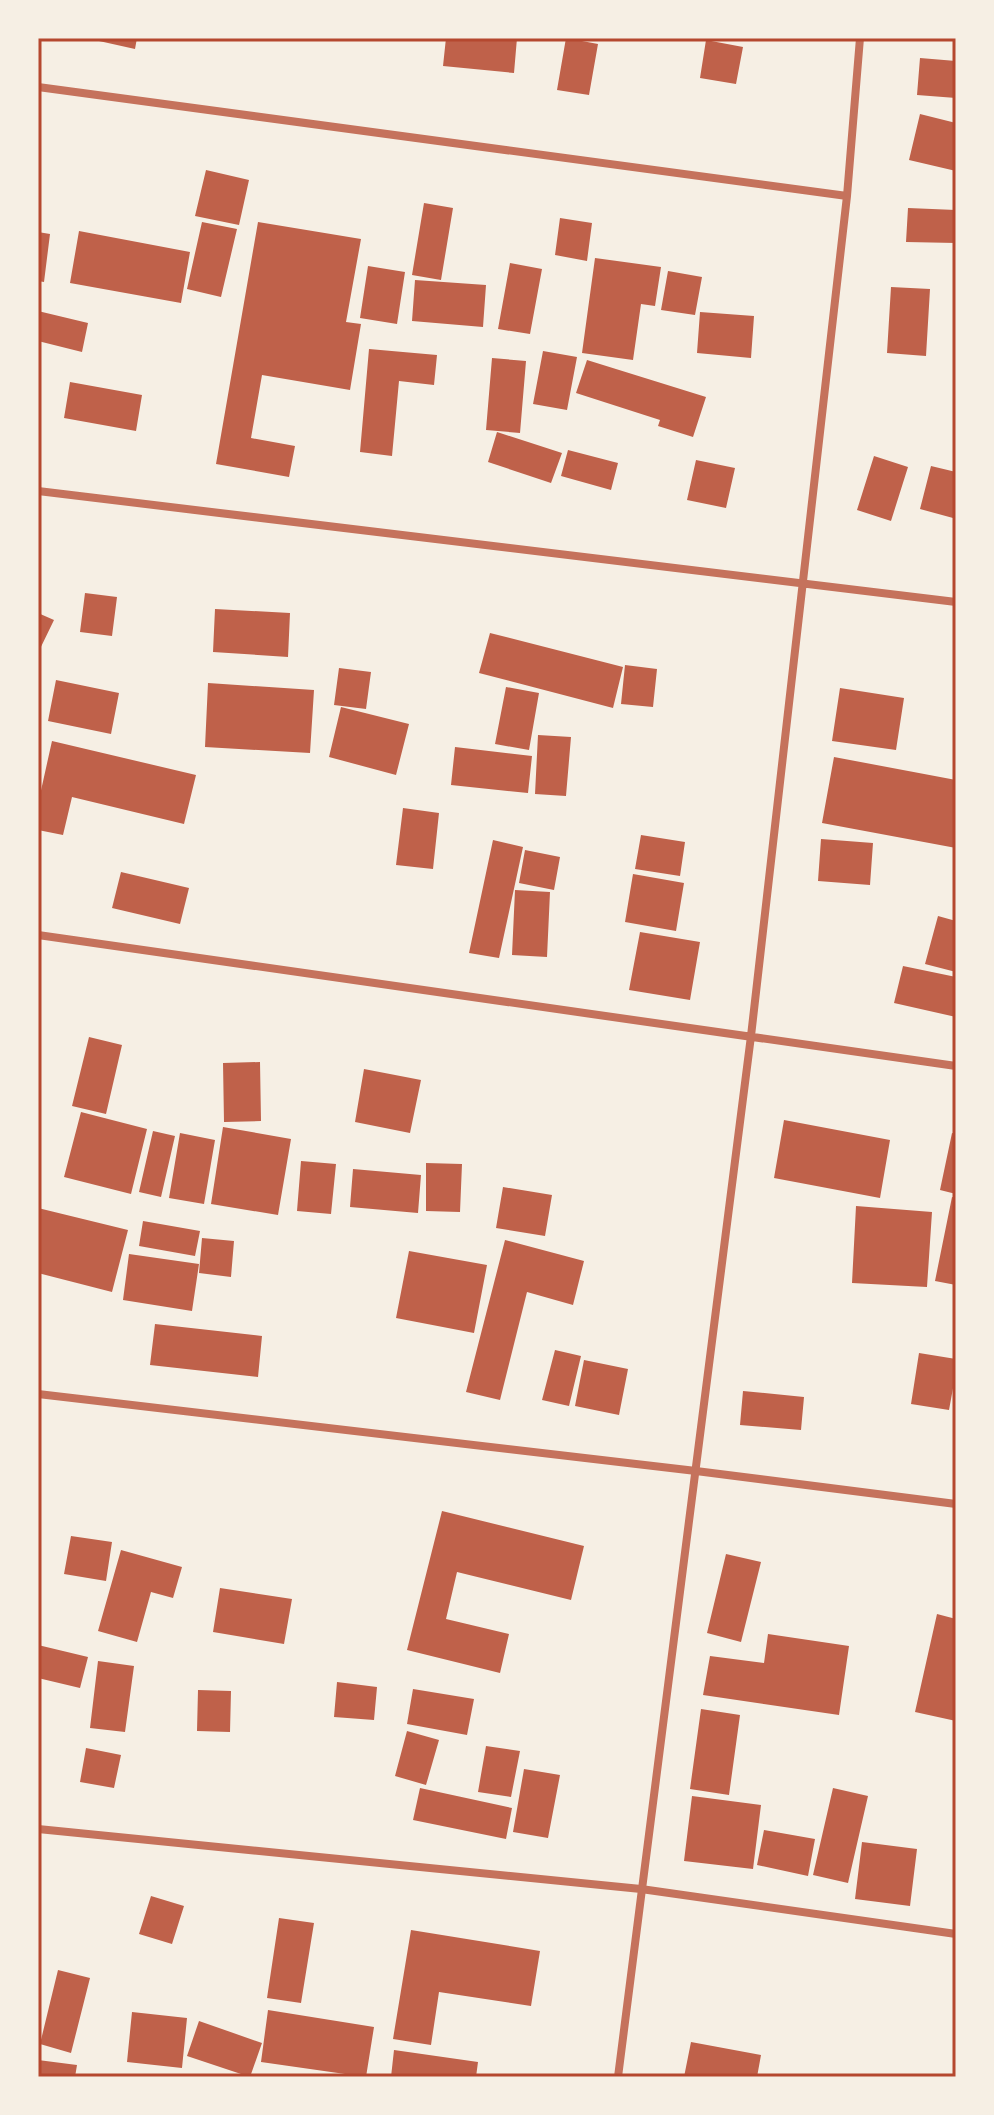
<svg xmlns="http://www.w3.org/2000/svg" width="994" height="2115" font-family="Montserrat,sans-serif">
<style>
.building{fill:#bf614a}
.lines{fill:none;stroke-linecap:round;stroke-linejoin:round}
.minor{stroke:#c5725c;stroke-width:8}
.neatline{fill:none;stroke:#b5482f;stroke-width:3}
</style>
<rect width="100%" height="100%" fill="#f6efe4"/>
<path class="building" d="M100,38H137L135,49L99,41Z
M446,38H517L514,73L443,66Z
M566,38L598,44L589,95L557,90Z
M706,40L743,47L736,84L700,78Z
M920,58L956,61V98L917,95Z
M920,114L956,123V171L909,160Z
M206,170L249,180L239,225L195,216Z
M424,203L453,208L441,280L412,275Z
M908,208L956,210V243L906,242Z
M560,218L592,223L587,261L555,255Z
M202,222L237,229L221,297L187,289Z
M258,222L361,239L346,322L361,324L350,390L262,375L251,438L295,446L289,477L216,464Z
M79,231L190,252L181,303L70,283Z
M38,232L50,234L44,282L38,281Z
M595,258L661,267L655,306L641,304L633,360L582,353Z
M510,263L542,269L530,334L498,329Z
M368,266L405,272L397,324L360,318Z
M668,271L702,277L695,315L661,310Z
M415,280L486,285L483,327L412,321Z
M891,287L930,289L926,356L887,353Z
M38,311L88,323L82,352L38,341Z
M700,312L754,316L751,358L697,353Z
M369,349L437,355L434,385L399,381L392,456L360,452Z
M543,351L577,357L567,410L533,404Z
M492,358L526,361L520,433L486,430Z
M587,360L706,397L693,437L658,426L660,420L576,393Z
M70,382L142,395L136,431L64,418Z
M497,432L562,453L551,483L488,462Z
M568,450L618,463L611,490L561,476Z
M874,456L908,467L891,521L857,510Z
M696,460L735,468L726,508L687,500Z
M931,466L956,472V505L953,518L920,509Z
M85,593L117,597L112,636L80,632Z
M215,609L290,613L288,657L213,652Z
M38,613L54,620L38,653Z
M490,633L623,667L613,708L479,673Z
M625,665L657,669L653,707L621,704Z
M339,668L371,672L366,709L334,705Z
M56,680L119,693L111,734L48,721Z
M208,683L314,690L310,753L205,747Z
M506,687L539,693L529,750L495,744Z
M840,688L904,698L896,750L832,741Z
M341,707L409,724L396,775L329,757Z
M538,735L571,737L566,796L535,794Z
M52,741L196,775L184,824L72,797L63,835L38,830V804Z
M455,747L532,756L528,793L451,785Z
M834,757L956,780V848L822,823Z
M403,808L439,813L433,869L396,865Z
M641,835L685,842L680,876L635,869Z
M821,839L873,843L870,885L818,881Z
M493,840L523,847L499,958L469,953Z
M525,850L560,857L554,890L519,883Z
M121,872L189,888L180,924L112,908Z
M633,874L684,883L676,931L625,922Z
M515,890L550,892L547,957L512,955Z
M938,916L956,921V972L925,964Z
M640,932L700,942L690,1000L629,990Z
M903,966L956,977V1017L894,1003Z
M89,1037L122,1045L106,1114L72,1106Z
M260,1062L261,1121L224,1122L223,1063Z
M364,1069L421,1080L410,1133L355,1122Z
M81,1112L147,1129L131,1194L64,1177Z
M784,1120L890,1140L880,1198L774,1178Z
M223,1127L291,1139L278,1215L211,1204Z
M153,1131L175,1136L161,1197L139,1192Z
M180,1133L215,1140L204,1204L169,1198Z
M952,1133L956,1134V1194L940,1190Z
M301,1161L336,1164L331,1214L297,1211Z
M426,1163L462,1164L460,1212L426,1211Z
M353,1169L421,1175L418,1213L350,1207Z
M503,1187L552,1195L545,1236L496,1228Z
M952,1197L956,1198V1285L935,1281Z
M856,1206L932,1212L927,1287L852,1283Z
M38,1208L128,1230L112,1292L38,1273Z
M143,1221L200,1231L195,1256L139,1246Z
M202,1238L234,1241L231,1277L199,1273Z
M505,1240L584,1261L573,1305L527,1292L500,1400L466,1392Z
M409,1251L487,1265L474,1333L396,1318Z
M129,1254L199,1264L192,1311L123,1300Z
M155,1324L262,1336L258,1377L150,1365Z
M555,1350L581,1356L569,1406L542,1400Z
M919,1353L956,1359V1372L949,1410L911,1404Z
M584,1360L628,1369L619,1415L575,1406Z
M743,1391L804,1397L801,1430L740,1425Z
M442,1511L584,1546L571,1600L457,1572L446,1619L509,1634L500,1673L407,1650Z
M71,1536L112,1542L106,1581L64,1574Z
M121,1550L182,1567L173,1598L151,1592L137,1642L98,1631Z
M726,1554L761,1562L741,1642L707,1633Z
M220,1588L292,1599L284,1644L213,1632Z
M937,1614L956,1619V1721L915,1712Z
M768,1634L849,1646L839,1715L703,1695L710,1656L764,1663Z
M38,1645L88,1657L80,1688L38,1678Z
M98,1661L134,1666L125,1732L90,1728Z
M337,1682L377,1687L374,1720L334,1717Z
M413,1689L474,1699L467,1735L407,1724Z
M198,1690L231,1691L230,1732L197,1731Z
M701,1709L740,1715L729,1795L690,1789Z
M407,1731L439,1740L426,1785L395,1776Z
M486,1746L520,1751L511,1797L478,1792Z
M86,1748L121,1755L114,1788L80,1782Z
M524,1769L560,1775L548,1838L513,1832Z
M420,1788L512,1808L506,1839L413,1820Z
M833,1788L868,1796L848,1883L813,1875Z
M692,1796L761,1805L753,1869L684,1861Z
M764,1830L815,1839L808,1876L757,1865Z
M862,1842L917,1849L910,1906L855,1899Z
M151,1896L184,1906L172,1944L139,1934Z
M279,1918L314,1923L301,2003L267,1998Z
M411,1930L540,1951L531,2006L439,1992L431,2045L393,2039Z
M58,1970L90,1978L71,2053L40,2044Z
M268,2010L374,2027L366,2077L261,2062Z
M132,2012L187,2018L182,2068L127,2062Z
M199,2021L262,2043L250,2077L187,2056Z
M691,2042L761,2055L757,2077H684Z
M394,2050L478,2062L476,2077H391Z
M38,2060L77,2065L75,2077H38Z"/>
<g class="lines">
<path class="minor" d="M38,87L847,196
M38,491L956,602
M38,935L956,1066
M38,1394L696,1471L956,1504
M38,1829L641,1889L956,1934
M618,2077L751,1036L847,196L860,38"/>
</g>
<rect width="994" height="2115" fill="none" stroke="#f6efe4" stroke-width="80"/>
<rect x="40" y="40" width="914" height="2035" class="neatline"/>
</svg>
